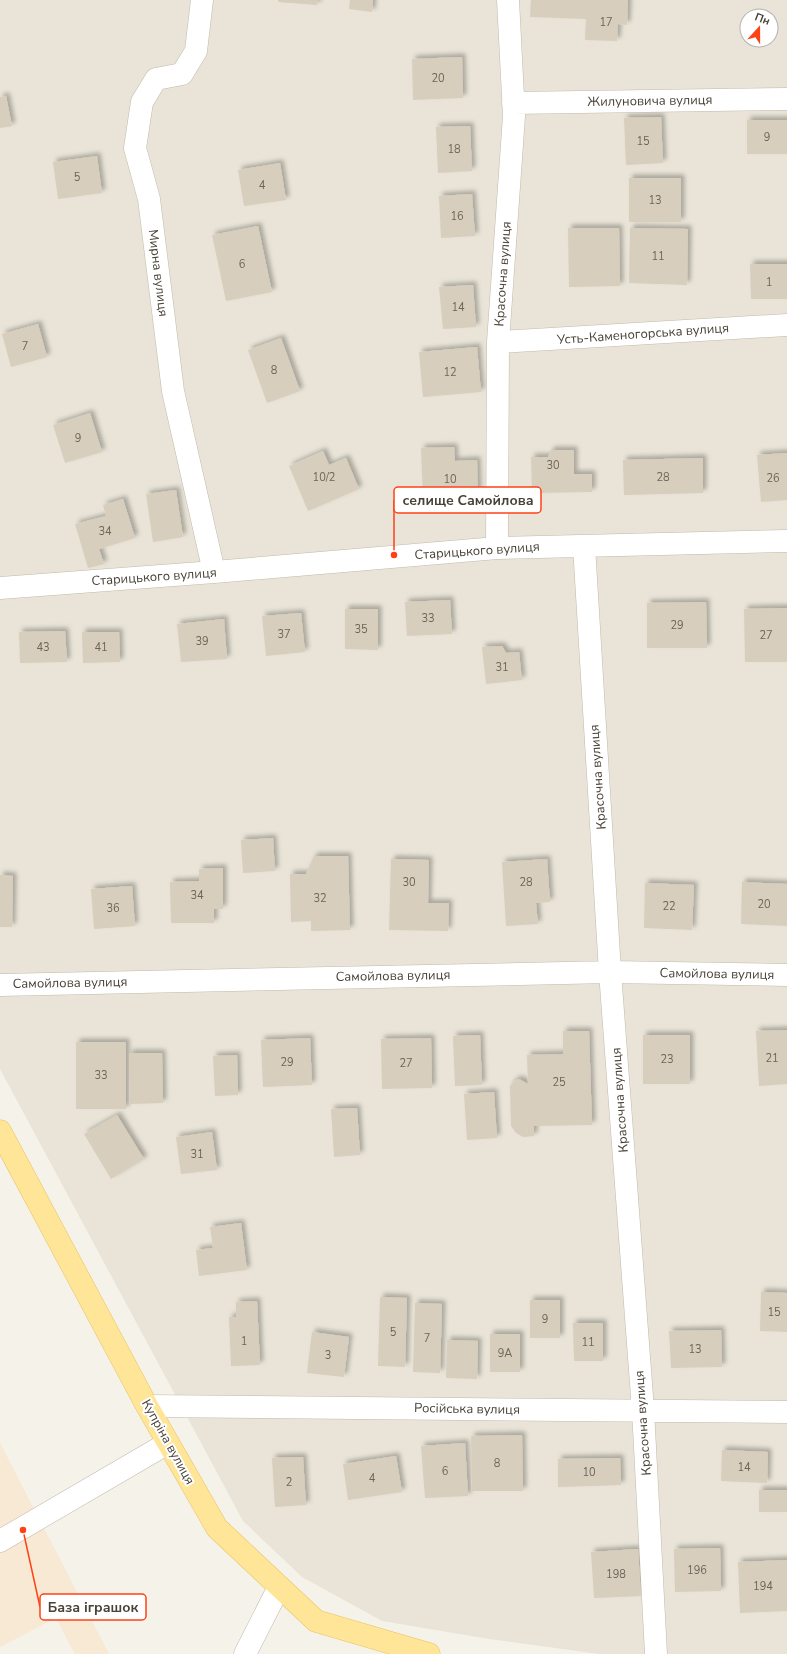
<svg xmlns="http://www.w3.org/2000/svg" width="787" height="1654" font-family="'Nunito Sans',sans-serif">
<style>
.residential{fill:#e9e4d7;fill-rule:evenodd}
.commercial{fill:#f7e9d4}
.building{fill:#d7cebe;filter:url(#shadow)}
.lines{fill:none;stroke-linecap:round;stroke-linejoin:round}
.minor-casing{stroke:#c1baab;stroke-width:23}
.major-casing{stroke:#e7c465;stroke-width:23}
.minor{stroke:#fff;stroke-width:22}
.major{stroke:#ffe598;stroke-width:22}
.labels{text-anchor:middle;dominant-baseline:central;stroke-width:4;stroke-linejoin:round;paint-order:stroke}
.number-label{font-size:11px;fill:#6c6559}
.street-label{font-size:13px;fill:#494237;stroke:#fff}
.leader{fill:none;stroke:#ff4116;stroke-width:1.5}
.callout-dot{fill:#ff4116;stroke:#fff;stroke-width:1.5}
.callout{fill:#fff;stroke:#ff4116;stroke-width:1.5}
.callout-label{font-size:14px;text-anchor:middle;font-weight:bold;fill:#494237}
</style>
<defs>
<filter id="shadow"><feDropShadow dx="3.5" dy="-3.5" stdDeviation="2" flood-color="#0004"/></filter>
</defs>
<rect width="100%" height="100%" fill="#f5f2e9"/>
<path class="residential" d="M0,0H787V1654H599L489,1639L382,1621L302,1577L243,1521L0,1069ZM747,16H771V40H747Z"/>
<path class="commercial" d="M0,1443L109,1654H75L56,1618L0,1647Z"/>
<path class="building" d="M278,0H318L317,5L278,2Z
M350,0H373L372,12L349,9Z
M531,0H628L627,25L618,24L617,41L585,40L586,19L530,17Z
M462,57L463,98L413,100L412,59Z
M6,96L12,126L0,128V97Z
M661,117L663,163L626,165L624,118Z
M747,120H787V154H747Z
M470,126L472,171L438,173L436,127Z
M97,156L102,193L58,199L53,162Z
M280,163L286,200L244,206L238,170Z
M629,178H681V222H629Z
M472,194L475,236L441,238L439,196Z
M258,226L272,292L226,301L212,235Z
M568,228H619L620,286L569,287Z
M630,228L688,229L687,285L629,283Z
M750,264H787V299H751Z
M473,285L476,327L443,329L439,287Z
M38,324L47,357L11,367L2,334Z
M281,338L300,391L267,403L248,350Z
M477,347L481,392L423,397L419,352Z
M90,413L102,452L65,463L53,425Z
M454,447L455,461L477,460L478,496L423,497L421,448Z
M551,450H574V474H592V492L532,493L531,457H548Z
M323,451L329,465L346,458L359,489L308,511L289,466Z
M787,453V500L761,502L757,455Z
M703,458V493L624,495L623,460Z
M176,490L183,537L153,542L146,494Z
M123,499L135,538L99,549L104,564L88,568L75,524L106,516L103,505Z
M450,600L452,634L407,636L405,602Z
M706,602L707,648H647V603Z
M787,608V662H745L744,609Z
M345,609H378V650L345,649Z
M301,613L305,652L266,656L262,616Z
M224,619L227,659L181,662L177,624Z
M65,631L67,662L20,663L19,632Z
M82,632H119L120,662L83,663Z
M502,646L506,653L519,652L522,680L486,684L482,647Z
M273,838L275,871L243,873L241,840Z
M314,856H348L350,930L311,931V921L291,922L290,874H306Z
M391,859L429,860L428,903H449L448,931L389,930Z
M547,859L550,902L536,903L538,924L506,926L502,862Z
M223,868V909H214V923H171L170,882L199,881V869Z
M0,875L13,876L12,927H0Z
M742,882L787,884V926L741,924Z
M645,883L694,885L692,930L644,928Z
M132,886L135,926L94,929L91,889Z
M787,1030V1084L759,1086L756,1031Z
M563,1031H589L592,1125L534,1126V1136L523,1137L516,1133L511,1126L510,1086L514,1081L519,1079L528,1084L527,1055L563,1054Z
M480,1035L482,1085L455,1086L453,1036Z
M643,1035H690V1084H643Z
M310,1038L312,1085L263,1087L261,1040Z
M431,1038L432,1088L382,1089L381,1039Z
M76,1042H126V1109H76Z
M129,1053H162L163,1103L130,1104Z
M237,1055L238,1095L215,1096L213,1056Z
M494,1092L497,1138L467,1140L464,1094Z
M357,1108L360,1155L334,1157L331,1109Z
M117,1115L144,1159L111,1179L84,1134Z
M212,1132L217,1170L181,1174L176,1137Z
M241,1223L247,1270L199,1276L196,1250L213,1248L210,1227Z
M761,1292L787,1293V1332L760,1331Z
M380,1297L407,1298L405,1367L378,1366Z
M530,1300H560V1338H530Z
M257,1301L260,1365L231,1366L229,1317H236V1302Z
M415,1303L442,1304L440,1373L413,1372Z
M573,1323H603V1361H574Z
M721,1330L722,1367L671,1368L669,1331Z
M312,1332L349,1337L344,1377L307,1373Z
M490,1334H520V1372H490Z
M447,1340L478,1341L477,1379L446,1378Z
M522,1435L523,1491H472L471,1436Z
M465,1443L468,1496L425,1498L421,1446Z
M722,1450L768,1452L767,1483L721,1481Z
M396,1456L402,1492L348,1500L343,1464Z
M303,1457L306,1505L275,1507L272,1458Z
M620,1458L621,1485L558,1487V1459Z
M759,1490H787V1512H759Z
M720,1548L721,1591L675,1592L674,1549Z
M638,1549L641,1596L594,1598L591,1552Z
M787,1560V1611L740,1613L738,1562Z"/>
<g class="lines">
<g class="minor-casing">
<path id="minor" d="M202,0L196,51L182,74L156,79L142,102L135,148L149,199L173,391L214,572
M513,103L787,99
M498,342L787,325
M584,546L610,972L643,1410L656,1654
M497,548L498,342L514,116L508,0
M0,588L214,572L497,548L787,541
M0,985L610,972L787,975
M147,1406L787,1412
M0,1541L168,1443
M245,1654L279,1587"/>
</g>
<g class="major-casing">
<path id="major" d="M0,1131L147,1406L217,1528L316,1621L429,1654"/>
</g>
<use href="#minor" class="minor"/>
<use href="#major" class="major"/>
</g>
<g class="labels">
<g class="number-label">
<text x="606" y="22">17</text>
<text x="438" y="78">20</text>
<text x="767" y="137">9</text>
<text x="643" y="141">15</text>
<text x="454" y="149">18</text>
<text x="77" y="177">5</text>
<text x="262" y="185">4</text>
<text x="655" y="200">13</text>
<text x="457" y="216">16</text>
<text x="658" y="256">11</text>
<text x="242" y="264">6</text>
<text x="769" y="282">1</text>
<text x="458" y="307">14</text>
<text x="25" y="346">7</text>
<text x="274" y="370">8</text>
<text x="450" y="372">12</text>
<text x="78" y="438">9</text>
<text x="553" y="465">30</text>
<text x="324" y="477">10/2</text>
<text x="663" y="477">28</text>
<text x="773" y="478">26</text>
<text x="450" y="479">10</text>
<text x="105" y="531">34</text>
<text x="428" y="618">33</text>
<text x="677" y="625">29</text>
<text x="361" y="629">35</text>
<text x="284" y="634">37</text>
<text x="766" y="635">27</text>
<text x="202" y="641">39</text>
<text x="43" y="647">43</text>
<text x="101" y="647">41</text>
<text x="502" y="667">31</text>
<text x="409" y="882">30</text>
<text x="526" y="882">28</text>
<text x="197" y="895">34</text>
<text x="320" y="898">32</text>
<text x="764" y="904">20</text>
<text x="669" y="906">22</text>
<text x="113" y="908">36</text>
<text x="772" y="1058">21</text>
<text x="667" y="1059">23</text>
<text x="287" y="1062">29</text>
<text x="406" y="1063">27</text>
<text x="101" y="1075">33</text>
<text x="559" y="1082">25</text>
<text x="197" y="1154">31</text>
<text x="774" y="1312">15</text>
<text x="545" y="1319">9</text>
<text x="393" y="1332">5</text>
<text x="427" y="1338">7</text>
<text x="244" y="1341">1</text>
<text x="588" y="1342">11</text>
<text x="695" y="1349">13</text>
<text x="505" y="1353">9А</text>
<text x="328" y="1355">3</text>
<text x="497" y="1463">8</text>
<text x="744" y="1467">14</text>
<text x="445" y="1471">6</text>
<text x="589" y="1472">10</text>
<text x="372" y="1478">4</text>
<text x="289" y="1482">2</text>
<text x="697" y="1570">196</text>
<text x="616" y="1574">198</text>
<text x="763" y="1586">194</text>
</g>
<g class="street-label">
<text transform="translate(650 101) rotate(-1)">Жилуновича вулиця</text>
<text transform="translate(158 273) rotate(83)">Мирна вулиця</text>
<text transform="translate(503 274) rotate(-86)">Красочна вулиця</text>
<text transform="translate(643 334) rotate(-4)">Усть-Каменогорська вулиця</text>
<text transform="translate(477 551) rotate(-4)">Старицького вулиця</text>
<text transform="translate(154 577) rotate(-4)">Старицького вулиця</text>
<text transform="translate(598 777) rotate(-94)">Красочна вулиця</text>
<text transform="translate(717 974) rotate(1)">Самойлова вулиця</text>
<text transform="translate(393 976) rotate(-1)">Самойлова вулиця</text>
<text transform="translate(70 983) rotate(-1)">Самойлова вулиця</text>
<text transform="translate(620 1100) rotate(-94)">Красочна вулиця</text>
<text transform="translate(467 1409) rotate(1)">Російська вулиця</text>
<text transform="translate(643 1423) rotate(-94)">Красочна вулиця</text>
<text transform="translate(168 1442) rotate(61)">Купріна вулиця</text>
</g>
</g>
<path class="leader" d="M394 555L394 500M23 1530L40 1607"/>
<g class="callout-dot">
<circle cx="394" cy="555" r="4"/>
<circle cx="23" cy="1530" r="4"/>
</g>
<g class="callout">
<rect x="394" y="487" width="147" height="26" rx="4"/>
<rect x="40" y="1594" width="106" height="26" rx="4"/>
</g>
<g class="callout-label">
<text x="468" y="505">селище Самойлова</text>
<text x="93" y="1612">База іграшок</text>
</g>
<g transform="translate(759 28) rotate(21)"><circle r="19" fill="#ffffff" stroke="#b6b3af"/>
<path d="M0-3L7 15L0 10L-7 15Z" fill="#ff4116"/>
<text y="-6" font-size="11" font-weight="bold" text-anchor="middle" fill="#494237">Пн</text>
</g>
</svg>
